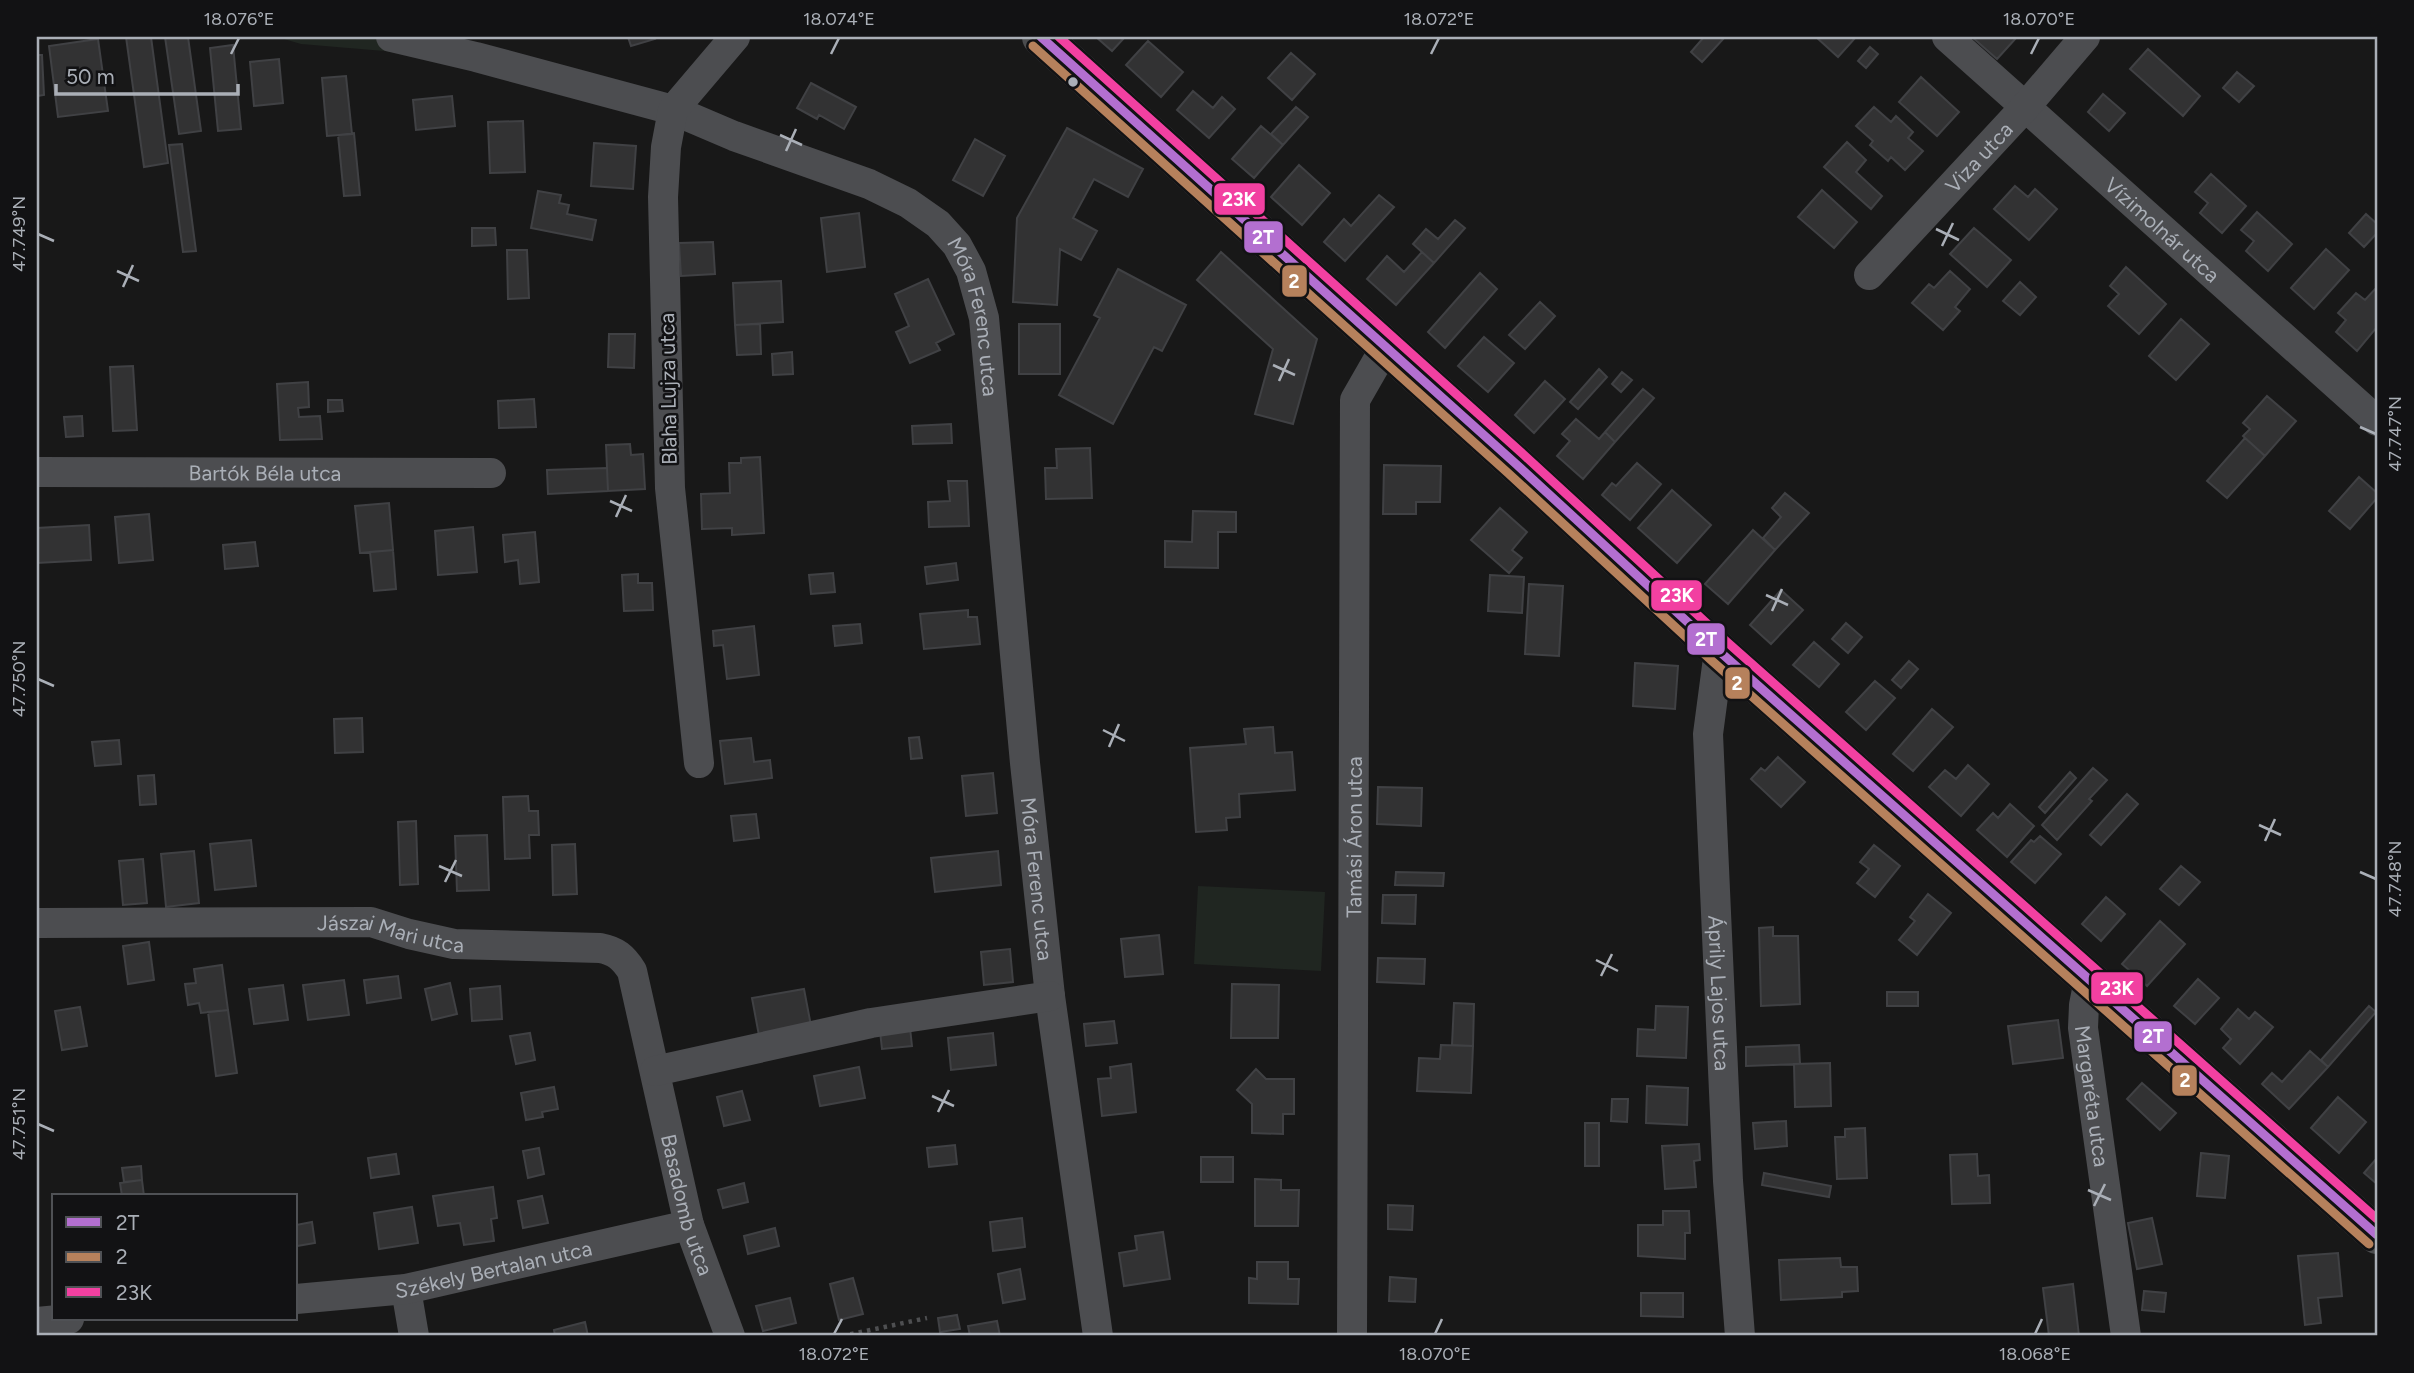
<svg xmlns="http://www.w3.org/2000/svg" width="2414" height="1373" font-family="Figtree,sans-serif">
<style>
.green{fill:#202621}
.building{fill:#323233;stroke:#404144;stroke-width:2}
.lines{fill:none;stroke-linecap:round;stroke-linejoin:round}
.path{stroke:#4e4f51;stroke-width:4.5;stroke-dasharray:3.5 5;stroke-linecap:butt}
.street{stroke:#4c4d50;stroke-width:30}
.secondary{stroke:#4b4c4e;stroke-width:38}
.bus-1-casing{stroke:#121214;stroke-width:14}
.bus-2-casing{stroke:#121214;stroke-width:14}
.bus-3-casing{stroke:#121214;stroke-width:14}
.bus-1{stroke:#b36fd0;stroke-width:9}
.bus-2{stroke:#b6815c;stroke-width:9}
.bus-3{stroke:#f240a1;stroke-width:9}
.ticks{fill:none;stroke:#aaafb7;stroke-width:2.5}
.bus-dot{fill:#aaafb7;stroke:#121214;stroke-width:2.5}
.labels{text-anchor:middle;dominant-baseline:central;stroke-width:5;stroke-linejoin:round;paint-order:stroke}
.street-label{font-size:21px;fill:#aaafb7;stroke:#121214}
.line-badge{stroke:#121214;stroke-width:2.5}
.badge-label{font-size:19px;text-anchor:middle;font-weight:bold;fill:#fff}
.neatline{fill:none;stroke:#aaafb7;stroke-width:2.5}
.ticks-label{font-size:18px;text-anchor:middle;fill:#aaafb7}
</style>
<rect width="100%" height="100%" fill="#181818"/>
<path class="green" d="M277,37H392L396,52L301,44Z
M1198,886L1325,892L1321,971L1194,964Z"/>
<path class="building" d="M126,37H151L168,163L144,167Z
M165,37H188L201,131L179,134Z
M628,37H654L655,39L631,46Z
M1096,37H1125L1112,51Z
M1704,37H1725L1702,62L1691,52Z
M1816,37H1856L1838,57Z
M1972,37H2017L1997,59Z
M98,39L108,111L58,117L49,46Z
M1148,41L1183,72L1161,97L1126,65Z
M233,45L241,129L218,131L210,48Z
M1870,47L1878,54L1866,68L1858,61Z
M2148,49L2200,96L2183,116L2130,69Z
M1291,53L1315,74L1292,100L1268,78Z
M37,55H42L44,95L37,96Z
M279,59L283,103L254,106L250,62Z
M2237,72L2254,86L2239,102L2223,88Z
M346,76L352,134L327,136L322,78Z
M1921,77L1959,112L1937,136L1899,102Z
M811,83L856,107L844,129L819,115L817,119L797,108Z
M1193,91L1213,108L1222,97L1235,109L1209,138L1177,110Z
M2103,94L2125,113L2109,131L2088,112Z
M452,96L455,126L416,130L413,100Z
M1296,107L1308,117L1283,145L1271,134Z
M1874,107L1891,122L1896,116L1913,132L1908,138L1923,151L1905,170L1891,157L1888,161L1870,145L1873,141L1856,126Z
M523,121L525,172L490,173L488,122Z
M1261,126L1283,145L1254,178L1232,159Z
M1067,128L1143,169L1128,197L1094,179L1073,218L1097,231L1081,260L1060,249L1057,305L1013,302L1017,218Z
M354,133L360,195L344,196L338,135Z
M975,139L1005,156L983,196L953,180Z
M1847,142L1866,160L1856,172L1882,196L1871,209L1824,167Z
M594,143L636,146L633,189L591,186Z
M182,144L196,251L183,252L169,145Z
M1299,165L1330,193L1302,225L1271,197Z
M2211,174L2246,206L2222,233L2200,213L2208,203L2195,192Z
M2015,186L2028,197L2035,189L2057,209L2029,240L1994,209Z
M1822,190L1857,222L1834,248L1798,217Z
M538,191L561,195L559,203L569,205L567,214L596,220L592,240L531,228Z
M1379,195L1394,207L1345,261L1324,242L1344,219L1351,226Z
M2257,212L2292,244L2268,271L2246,251L2254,241L2241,230Z
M859,213L865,267L827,272L821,218Z
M2366,214L2377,224V233L2364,247L2349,233Z
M1455,220L1465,228L1434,263L1413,244L1426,229L1438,239Z
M472,228H495L496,245L472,246Z
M1974,228L2011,260L1987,287L1950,254Z
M713,242L715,274L681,276L679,243Z
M2326,249L2349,270L2314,309L2291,288Z
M507,250H527L529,298L508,299Z
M1221,252L1317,339L1293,424L1255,414L1273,349L1197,280Z
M1422,252L1434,263L1396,305L1367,279L1387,256L1404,272Z
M2126,267L2166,304L2139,334L2108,306L2119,294L2110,286Z
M1118,269L1186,305L1162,351L1154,347L1113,424L1059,395L1100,318L1094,315Z
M1950,271L1970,289L1955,307L1960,311L1943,330L1912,303L1929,284L1934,288Z
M1480,273L1497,289L1445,348L1428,332Z
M928,279L954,334L936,343L940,350L910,363L896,332L909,326L895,294Z
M781,281L783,322L735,325L733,283Z
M2020,282L2036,297L2020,315L2003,301Z
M2377,287V327L2357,351L2336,332L2346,320L2338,313L2356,293L2365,300Z
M1540,302L1555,316L1525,349L1509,335Z
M2181,319L2209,344L2176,380L2149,356Z
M760,324L761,354L737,355L735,325Z
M1019,324H1060V374H1019Z
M609,334H635L634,368L608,367Z
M1484,337L1514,363L1488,392L1458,366Z
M792,352L793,374L773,375L772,354Z
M133,366L137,430L113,431L110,367Z
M1599,369L1607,377L1578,409L1570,402Z
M1622,372L1632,380L1621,392L1612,384Z
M1545,381L1565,399L1534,433L1515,415Z
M308,382L309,407L298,408L299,417L320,416L322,439L280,440L277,384Z
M1643,389L1654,398L1615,442L1605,432Z
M2267,396L2296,421L2265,456L2243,436L2250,429L2243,423Z
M534,399L536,427L499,428L498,401Z
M328,400H342L343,411L328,412Z
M82,416L83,436L66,437L64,417Z
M1576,419L1599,439L1605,432L1615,442L1583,479L1557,456L1570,441L1562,434Z
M951,424L952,443L913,444L912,426Z
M2245,438L2265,456L2227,498L2207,481Z
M630,444L631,455L643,454L645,489L608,491L606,445Z
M1090,448L1092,498L1046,499L1045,468H1057L1056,449Z
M760,457L764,533L732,535V528L702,529L701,494L730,493L729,463H741V458Z
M1637,463L1661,484L1630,520L1602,495L1612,483L1616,486Z
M1384,465L1441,466L1440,502H1416V514H1383Z
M607,468L608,491L548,494L547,470Z
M2359,477L2377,493V498L2350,529L2329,511Z
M948,481H967L969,526L929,527L928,502L950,501Z
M1672,490L1711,525L1677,563L1638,528Z
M1785,493L1809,513L1775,550L1763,538L1781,517L1772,508Z
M389,503L393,550L360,553L355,506Z
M1500,508L1527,532L1512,550L1522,558L1509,573L1471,540Z
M1193,511L1236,512V532H1218V568L1165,567V541L1192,542Z
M149,514L153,560L119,563L115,517Z
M89,525L91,560L37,563V528Z
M473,527L477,572L438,575L435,531Z
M1753,530L1775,550L1728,604L1705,584Z
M535,532L539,582L520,584L518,560L505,562L503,535Z
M255,542L258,566L225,569L223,545Z
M393,550L396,589L374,591L370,552Z
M956,563L958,580L927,584L925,567Z
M833,573L835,592L811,594L809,575Z
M638,574V583H652L653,610L624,611L622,575Z
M1490,575L1524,577L1522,613L1488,611Z
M1529,584L1563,586L1559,656L1525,654Z
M1781,590L1803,610L1771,644L1750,625Z
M968,610V617H977L980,644L924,649L920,614Z
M1846,623L1862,637L1848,653L1832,639Z
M860,624L862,643L835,646L833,626Z
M754,626L759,675L727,679L723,645L714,646L713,631Z
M1814,642L1839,664L1819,687L1793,665Z
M1909,661L1918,669L1901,688L1892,680Z
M1635,663L1678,666L1675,709L1633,706Z
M1875,681L1895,698L1866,730L1846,712Z
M1932,709L1953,727L1913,771L1893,754Z
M362,718L363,752L335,753L334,719Z
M1273,727L1275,753L1292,752L1295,790L1239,794L1240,817L1226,818L1227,830L1196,832L1190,748L1246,744L1244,729Z
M919,737L922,758L911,759L909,738Z
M751,738L754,762L770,760L772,778L725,784L720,741Z
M119,740L121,764L95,766L92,742Z
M1778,757L1805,782L1781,807L1751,779L1761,768L1765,771Z
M1968,765L1989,784L1961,816L1929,787L1945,770L1956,779Z
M2093,768L2107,780L2089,799L2092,801L2057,840L2042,825Z
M2070,772L2076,778L2045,813L2039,807Z
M993,773L997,813L966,816L962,776Z
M154,775L156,804L140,805L138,776Z
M1378,787L1422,788L1421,826L1377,824Z
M2127,794L2138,804L2101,845L2090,835Z
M528,796L529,811H538L539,835H529L530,858L505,859L503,797Z
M2010,804L2034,826L2007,857L1977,830L1993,813L1998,818Z
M756,814L759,838L734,841L731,816Z
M416,821L418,884L400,885L398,822Z
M487,835L489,890L457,891L455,836Z
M2040,836L2061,854L2035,883L2011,862L2031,840L2034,842Z
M251,840L256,886L215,890L210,844Z
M575,844L577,894L553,895L552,845Z
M1874,845L1900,866L1875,897L1857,883L1869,869L1860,862Z
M194,851L199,903L166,907L161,854Z
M998,851L1001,885L935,892L931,858Z
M143,859L147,903L123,905L119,861Z
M2181,866L2200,882L2179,905L2160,889Z
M1396,872L1444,873L1443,886L1395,885Z
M1928,894L1951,913L1917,955L1899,940L1915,921L1910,917Z
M1383,895H1416L1415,924L1382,923Z
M2106,897L2125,914L2101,941L2082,924Z
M2160,921L2185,944L2147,986L2122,964Z
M1773,927V936H1798L1800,1004L1761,1006L1759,928Z
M1159,935L1163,974L1125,977L1121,939Z
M149,942L154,980L128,984L123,946Z
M1010,949L1013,982L984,985L981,952Z
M1378,958L1425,959L1424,984L1377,982Z
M222,965L228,1010L201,1013L199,1003L188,1005L185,984L196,983L194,969Z
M398,976L401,998L367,1003L364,980Z
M2198,979L2219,998L2195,1024L2174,1006Z
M344,980L349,1015L308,1020L303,985Z
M450,983L457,1014L432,1020L425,989Z
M1232,984L1279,985L1278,1038H1231Z
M283,985L288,1020L254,1024L249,989Z
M500,986L502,1019L472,1021L470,989Z
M804,989L812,1031L760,1041L752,998Z
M1887,992H1918V1006H1887Z
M1454,1003L1474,1004L1473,1046L1452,1045Z
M1656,1006L1688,1007L1686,1058L1637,1056L1638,1029L1655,1030Z
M2369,1006L2376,1012L2328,1067L2321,1060Z
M80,1007L87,1046L62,1050L55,1011Z
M2238,1009L2249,1019L2255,1012L2273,1027L2240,1064L2223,1048L2231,1039L2221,1029Z
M228,1010L237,1073L216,1076L208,1012Z
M2058,1020L2063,1058L2013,1064L2008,1026Z
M1114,1021L1117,1043L1086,1046L1084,1024Z
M910,1028L912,1046L882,1049L880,1031Z
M530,1033L535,1060L516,1064L510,1036Z
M993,1033L996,1065L951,1070L948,1038Z
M1441,1045L1473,1046L1471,1093L1417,1091L1419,1058L1440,1059Z
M1799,1045L1800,1064L1746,1066V1047Z
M2310,1051L2328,1067L2289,1109L2262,1084L2272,1073L2282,1082Z
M1830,1063L1831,1106L1795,1107L1794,1064Z
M1131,1064L1136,1112L1102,1116L1098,1079L1111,1078L1110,1067Z
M859,1067L865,1098L820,1106L814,1076Z
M1256,1069L1266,1079H1294V1114H1283V1134L1252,1133V1104L1237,1090Z
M2142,1083L2176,1113L2160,1130L2127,1099Z
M1647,1086L1688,1088L1687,1125L1646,1123Z
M554,1087L558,1109L542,1112L543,1117L526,1120L521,1093Z
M742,1091L750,1120L724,1126L717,1097Z
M2338,1097L2366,1122L2339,1153L2311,1128Z
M1612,1099H1628L1627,1122L1611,1121Z
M1786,1121L1787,1146L1755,1149L1753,1123Z
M1585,1123H1599V1166H1585Z
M1865,1128L1867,1178L1837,1179L1835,1137H1845V1129Z
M1699,1144L1700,1160L1694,1161L1696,1187L1665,1189L1662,1146Z
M955,1145L957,1164L929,1167L927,1148Z
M539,1148L544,1174L528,1178L523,1151Z
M2201,1153L2229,1156L2225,1198L2197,1196Z
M396,1154L399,1174L371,1178L368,1158Z
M1977,1154L1978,1176L1989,1175L1990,1203L1952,1204L1950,1155Z
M1201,1157H1233V1182H1201Z
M2377,1158V1184L2364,1173Z
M141,1166L142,1180L124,1182L122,1168Z
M1764,1173L1831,1186L1829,1197L1762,1185Z
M1255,1179L1281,1180V1190H1299L1298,1226H1255Z
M142,1180L144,1196H122L120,1183Z
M744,1183L748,1202L723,1208L718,1190Z
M493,1187L497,1218L491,1219L494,1241L464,1245L460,1223L438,1226L433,1196Z
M542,1196L548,1223L523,1228L518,1201Z
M1388,1205L1413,1206L1412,1230L1388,1229Z
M412,1207L418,1243L379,1249L374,1213Z
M1663,1211H1689L1690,1233H1685V1259L1638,1256V1225H1663Z
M1022,1218L1025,1247L993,1251L990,1222Z
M2152,1218L2162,1264L2137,1269L2128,1223Z
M312,1222L315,1243L297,1246L296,1225Z
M775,1228L779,1246L748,1254L744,1236Z
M1163,1232L1170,1279L1124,1286L1119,1253L1137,1250L1135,1236Z
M2338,1253L2342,1296L2318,1298L2321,1323L2305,1325L2298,1256Z
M1840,1258L1841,1267H1857L1858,1291L1842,1292V1297L1781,1300L1779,1260Z
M1257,1262H1288V1279H1299L1298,1304L1249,1303V1278L1257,1279Z
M1020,1269L1025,1299L1003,1303L998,1274Z
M1390,1277L1416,1279L1415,1302L1389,1301Z
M853,1278L863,1314L839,1320L830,1284Z
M2073,1284L2079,1336H2049L2043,1288Z
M2144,1291L2166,1293L2164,1312L2142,1310Z
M1641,1293H1683V1317L1641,1316Z
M790,1298L796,1323L763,1331L756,1306Z
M957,1315L960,1329L940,1332L938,1318Z
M997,1321L1000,1336H970L968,1326Z
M585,1322L588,1336H555L554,1330Z"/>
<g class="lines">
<path class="path" d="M842,1336L927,1318"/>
<g class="street">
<path id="s1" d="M391,37L476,57L673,110L734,136L869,184L908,203L938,224L957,245L971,271L984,318L1025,763L1050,996L1098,1336"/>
<path id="s2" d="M1947,37L2377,421"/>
<path id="s3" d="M1869,275L2026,106L2085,37"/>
<path id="s4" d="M37,472L491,473"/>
<path id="s5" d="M1719,651L1708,734L1728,1181L1740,1336"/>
<path d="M699,763L670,488L663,197L666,147L673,110L735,37"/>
<path id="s6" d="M37,923L371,922L409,934L454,944L600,948C616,951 623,957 632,971L689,1225L730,1336"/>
<path id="s7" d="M2089,980L2084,1005L2083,1028L2126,1336"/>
<path d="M655,1071L871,1023L1050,996"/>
<path d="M406,1289L414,1336"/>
<path id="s8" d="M296,1299L406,1289L689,1225"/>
<path d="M37,1322L69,1319"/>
<path id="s9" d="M1352,1336L1355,400L1386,346"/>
</g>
<path class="secondary" d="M1041,37L1516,464L1719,651L2377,1235"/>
<g class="bus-1-casing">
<path id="bus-1" d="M1041,37L1516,464L1719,651L2377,1235"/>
</g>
<g class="bus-2-casing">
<path id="bus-2" d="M1033,46L1508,473L1711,660L2369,1244"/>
</g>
<g class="bus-3-casing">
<path id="bus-3" d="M1059,37L1524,455L1727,642L2377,1219"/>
</g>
<use href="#bus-1" class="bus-1"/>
<use href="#bus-2" class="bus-2"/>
<use href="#bus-3" class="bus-3"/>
</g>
<path class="ticks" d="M231,54L239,38M831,54L839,38M1431,54L1439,38M2031,54L2039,38M780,135L802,145M786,151L796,129M1936,229L1959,240M38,234L54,241M1942,246L1953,223M117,271L139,281M123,287L133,265M1273,365L1295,375M1279,381L1289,359M2360,427L2376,434M610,501L632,511M616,517L626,495M1766,595L1788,605M1772,611L1782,589M38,679L54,686M1103,730L1125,741M1109,747L1119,724M2259,825L2281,835M2265,841L2275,819M439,866L462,876M2360,872L2376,879M445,882L456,860M1596,960L1618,971M1601,976L1612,954M932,1096L954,1106M938,1112L949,1090M38,1124L54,1131M2088,1190L2111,1200M2094,1206L2105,1184M834,1334L842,1319M1435,1334L1442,1319M2035,1334L2042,1319"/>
<circle class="bus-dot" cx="1073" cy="82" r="6"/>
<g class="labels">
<g class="street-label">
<text stroke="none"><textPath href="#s3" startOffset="161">Viza utca</textPath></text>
<text stroke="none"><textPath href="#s2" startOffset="289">Vízimolnár utca</textPath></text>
<text stroke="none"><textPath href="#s1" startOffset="684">Móra Ferenc utca</textPath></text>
<text transform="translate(668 389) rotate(-91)">Blaha Lujza utca</text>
<text stroke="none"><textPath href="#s4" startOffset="228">Bartók Béla utca</textPath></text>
<text stroke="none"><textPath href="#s9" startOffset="499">Tamási Áron utca</textPath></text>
<text stroke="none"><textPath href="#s1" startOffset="1251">Móra Ferenc utca</textPath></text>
<text stroke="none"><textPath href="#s6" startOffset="355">Jászai Mari utca</textPath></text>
<text stroke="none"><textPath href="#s5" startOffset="343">Áprily Lajos utca</textPath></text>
<text stroke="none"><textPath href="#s7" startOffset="117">Margaréta utca</textPath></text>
<text stroke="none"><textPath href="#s6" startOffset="847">Basadomb utca</textPath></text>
<text stroke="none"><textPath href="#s8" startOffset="200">Székely Bertalan utca</textPath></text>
</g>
</g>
<g class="line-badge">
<rect x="1213" y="182" width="53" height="34" rx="7" fill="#f240a1"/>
<rect x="1243" y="220" width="41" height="34" rx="7" fill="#b36fd0"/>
<rect x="1281" y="264" width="27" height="34" rx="7" fill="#b6815c"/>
<rect x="1650" y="579" width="53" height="33" rx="7" fill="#f240a1"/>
<rect x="1686" y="622" width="40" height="34" rx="7" fill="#b36fd0"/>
<rect x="1724" y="666" width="27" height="34" rx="7" fill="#b6815c"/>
<rect x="2090" y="971" width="54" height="34" rx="7" fill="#f240a1"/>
<rect x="2133" y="1020" width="40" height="33" rx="7" fill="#b36fd0"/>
<rect x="2171" y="1064" width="27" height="33" rx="7" fill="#b6815c"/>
</g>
<g class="badge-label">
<text x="1239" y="206">23K</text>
<text x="1263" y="244">2T</text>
<text x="1294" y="288">2</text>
<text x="1677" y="602">23K</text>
<text x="1706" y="646">2T</text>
<text x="1737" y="690">2</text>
<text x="2117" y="995">23K</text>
<text x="2153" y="1043">2T</text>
<text x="2185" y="1087">2</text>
</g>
<rect width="2414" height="1373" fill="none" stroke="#121214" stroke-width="77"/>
<rect x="52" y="1194" width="245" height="126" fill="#121214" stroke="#4f5155" stroke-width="2"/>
<rect x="66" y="1217" width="35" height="10" fill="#b36fd0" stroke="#4f5155" stroke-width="2"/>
<text x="116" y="1230" font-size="21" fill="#aaafb7">2T</text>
<rect x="66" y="1252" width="35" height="10" fill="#b6815c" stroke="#4f5155" stroke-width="2"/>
<text x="116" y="1264" font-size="21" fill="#aaafb7">2</text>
<rect x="66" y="1287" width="35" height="10" fill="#f240a1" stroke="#4f5155" stroke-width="2"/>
<text x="116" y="1300" font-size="21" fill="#aaafb7">23K</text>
<path d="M56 84v10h182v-10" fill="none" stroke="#aaafb7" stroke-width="3.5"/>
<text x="66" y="84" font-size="21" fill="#aaafb7" stroke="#121214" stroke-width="5" paint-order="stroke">50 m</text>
<rect x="38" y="38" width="2338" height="1296" class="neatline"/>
<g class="ticks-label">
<text x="239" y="25">18.076°E</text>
<text x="839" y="25">18.074°E</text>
<text x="1439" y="25">18.072°E</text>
<text x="2039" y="25">18.070°E</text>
<text transform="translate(19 234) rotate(-90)" y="6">47.749°N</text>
<text transform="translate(2395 434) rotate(-90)" y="6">47.747°N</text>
<text transform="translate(19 679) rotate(-90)" y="6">47.750°N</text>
<text transform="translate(2395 879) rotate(-90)" y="6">47.748°N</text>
<text transform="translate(19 1124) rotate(-90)" y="6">47.751°N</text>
<text x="834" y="1360">18.072°E</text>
<text x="1435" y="1360">18.070°E</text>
<text x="2035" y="1360">18.068°E</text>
</g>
</svg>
